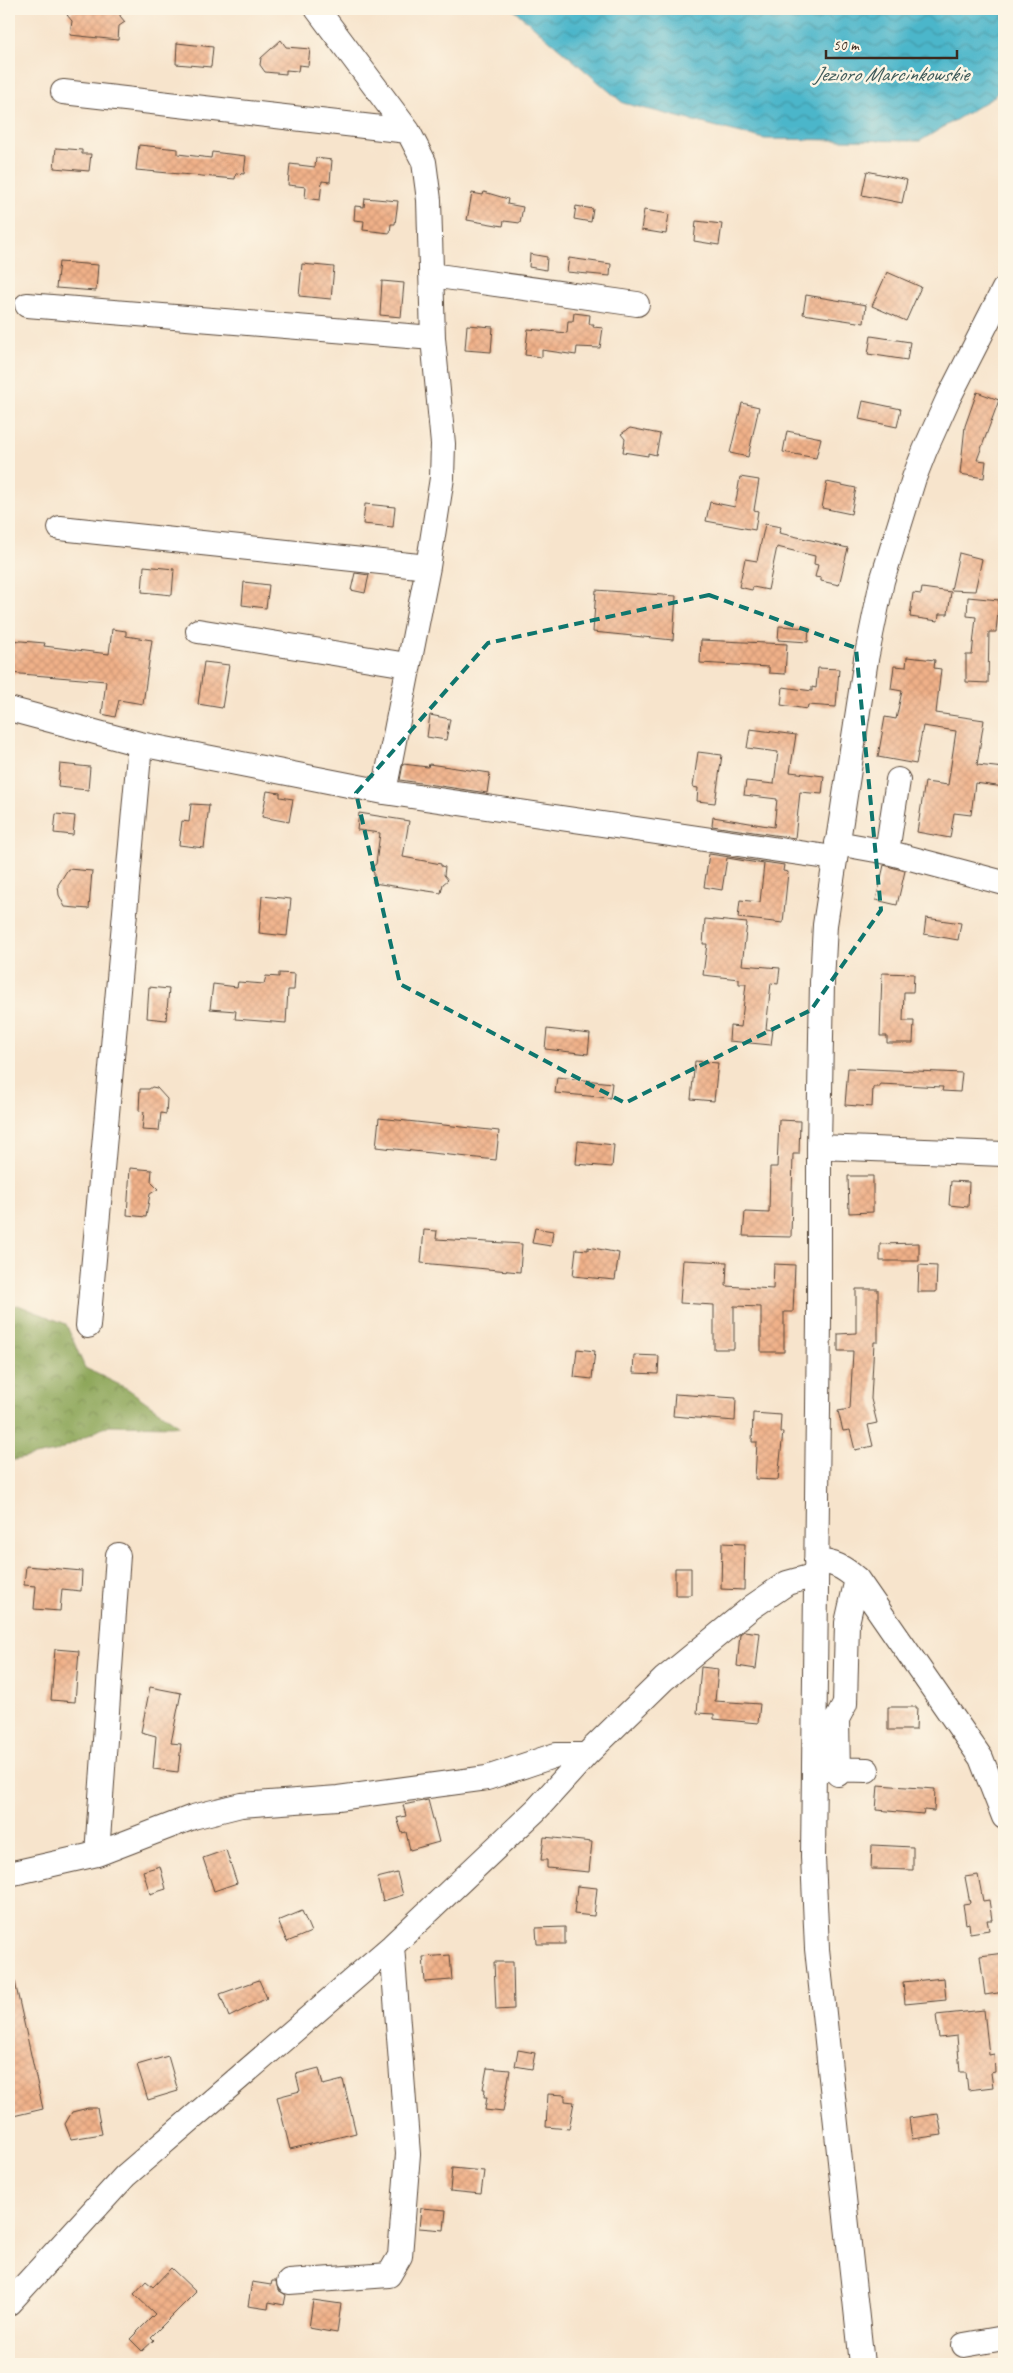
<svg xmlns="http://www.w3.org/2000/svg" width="1013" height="2373" font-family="Caveat,sans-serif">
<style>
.forest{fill:url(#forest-crowns);stroke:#64683b}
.water{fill:url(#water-waves);stroke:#447074}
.building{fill:url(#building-cross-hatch)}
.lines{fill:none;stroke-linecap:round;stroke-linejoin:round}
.minor-casing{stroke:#574638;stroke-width:26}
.path{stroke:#574638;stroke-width:3;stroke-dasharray:1 4;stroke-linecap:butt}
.minor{stroke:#fff;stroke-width:24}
.marked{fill:none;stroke:#0f766e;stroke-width:4;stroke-dasharray:10 6;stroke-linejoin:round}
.labels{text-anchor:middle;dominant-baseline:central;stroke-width:5;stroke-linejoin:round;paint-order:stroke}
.water-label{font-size:21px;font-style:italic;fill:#415b5a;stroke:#fcf5e5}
</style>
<defs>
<pattern id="forest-crowns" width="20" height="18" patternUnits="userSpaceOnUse" patternTransform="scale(1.25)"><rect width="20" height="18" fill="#8ca658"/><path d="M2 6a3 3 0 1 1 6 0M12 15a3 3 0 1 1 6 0" fill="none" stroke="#748748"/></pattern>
<pattern id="water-waves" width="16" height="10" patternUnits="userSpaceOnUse" patternTransform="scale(1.25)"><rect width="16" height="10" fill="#4cb6ca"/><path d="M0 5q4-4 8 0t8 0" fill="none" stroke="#4094a3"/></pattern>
<pattern id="building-cross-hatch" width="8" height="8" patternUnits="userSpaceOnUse" patternTransform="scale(1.25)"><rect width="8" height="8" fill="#f0b189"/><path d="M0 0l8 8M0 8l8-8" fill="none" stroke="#cf9876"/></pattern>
</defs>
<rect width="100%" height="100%" fill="#fcf5e5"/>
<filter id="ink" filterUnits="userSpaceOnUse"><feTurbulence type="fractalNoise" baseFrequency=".02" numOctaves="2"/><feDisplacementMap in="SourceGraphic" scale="10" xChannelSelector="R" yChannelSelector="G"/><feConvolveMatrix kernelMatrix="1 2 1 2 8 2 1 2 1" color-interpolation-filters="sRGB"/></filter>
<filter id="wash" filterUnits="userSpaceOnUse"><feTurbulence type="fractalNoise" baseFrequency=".0096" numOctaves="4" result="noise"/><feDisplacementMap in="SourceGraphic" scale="20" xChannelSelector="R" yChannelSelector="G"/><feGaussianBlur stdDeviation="1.12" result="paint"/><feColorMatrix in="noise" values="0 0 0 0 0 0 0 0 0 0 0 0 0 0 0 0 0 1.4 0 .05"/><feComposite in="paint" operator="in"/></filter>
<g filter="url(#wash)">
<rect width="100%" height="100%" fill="#f7e4cc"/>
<path class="forest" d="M18,1305L66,1324L85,1368L128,1389L180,1426L109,1425L55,1452L9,1461V1307Z"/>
<path class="water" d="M513,9H1004V82L994,97L920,141L765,139L623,103Z"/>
<g id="blocks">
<path class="building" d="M76,9H121L120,16L125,22L119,26L118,40L70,35L72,21L67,15Z
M281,40L286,47L310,49L308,66L299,65L298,71L286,70V74L265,72L260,65L261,58Z
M177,43L213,47L211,67L176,64Z
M139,145L178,149V154L211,158L212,152L246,156L244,174L236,173L235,179L136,170Z
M56,148L82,150V154H91L89,171L54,168Z
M316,158L332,160L330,182L322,181L320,200L305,198L306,187L288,185L290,164L315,167Z
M867,171L907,180L902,203L862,195Z
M484,192L508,199L507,204L523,207L520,223L504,221L503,226L467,220L472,193L483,195Z
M365,198L398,201L395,224H391L390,233L363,230L364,221L354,220L355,206L364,207Z
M576,206L593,209L591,222L574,219Z
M644,210L669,214L666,234L641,230Z
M696,221L722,224L719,245L694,241Z
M530,254L547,257L546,270L529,267Z
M569,258L611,264L610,276L567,272Z
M59,262L98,265L96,291L56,288Z
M302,264L334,267L331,299L299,296Z
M887,272L921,287L906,321L872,306Z
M382,281L404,283L401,317L380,315Z
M806,295L866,305L864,323L803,314Z
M574,313L590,315L589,324H594L593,327L603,328L600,348L577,347L576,355L542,350V357L525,355L528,329L567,333L568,321H573Z
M467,325L493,327L491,352L465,350Z
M871,336L910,342L907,360L868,354Z
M977,392L999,400L977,460L986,461L984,478L960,474L965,426Z
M863,401L901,409L897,427L859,419Z
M742,403L759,407L748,457L730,453Z
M630,428L660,434L656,455L648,453V456L623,452L625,439L621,434Z
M787,431L821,438L816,458L783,452Z
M740,477L759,480L754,510L758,511L755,530L706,521L710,502L735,507Z
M827,482L856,488L851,514L822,508Z
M365,504L395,507L393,527L363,524Z
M765,524L781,527L779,533L848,548L839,585L821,581V578L815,577L818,565L814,564L815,556L777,547L768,590L753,587L752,590L739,587L745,559L757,561Z
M959,553L982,559L975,591L951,590Z
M144,566L174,569L172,595L142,592Z
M355,573L369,575L365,593L351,590Z
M244,582L269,585L266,608L242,605Z
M922,588L951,592L948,614H939L938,621L910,617L913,593L921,594Z
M596,590L676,596L673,640L593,632Z
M968,597L999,600L996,632H989L988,683L966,682V655H972L976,617L967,616Z
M779,626L809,628L808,642L778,640Z
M112,629L126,631V636L152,640L143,704L119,700L115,717L102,714L106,681L9,673V640L45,643L44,646L109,654Z
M701,640L787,644L785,674L769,673V667L700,663Z
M907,657L935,660L934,668L941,669L936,713L984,720L977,765L1004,768V787L975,783L971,815L954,813L950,838L917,832L925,782L948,785L956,731L923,726L916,764L878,757L885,717L896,719L902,691L891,689L894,666L906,667Z
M204,662L229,665L222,708L198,704Z
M818,668L839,669L836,707L808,705L807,709L781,705L783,687L812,691V687L816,688Z
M430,715L450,719L446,740L427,737Z
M750,729L796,735L790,772L824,776L822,794L800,792L795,838L712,826L713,817L774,827L777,799L744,795L746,781L774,784L778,752L747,748Z
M698,752L722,755L715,803L697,801L698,788L693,787Z
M60,764L90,767L88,790L58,787Z
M403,764L428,767L429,764L490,773L487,793L400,780Z
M267,791L280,793V797L293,799L289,822L262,817Z
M191,804L209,805L204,848L179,845L182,821L189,822Z
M359,813L409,821L403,857L441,864V866L445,867L444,875L448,880L443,884L441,893L373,883L374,873L371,868L376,864L380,833L357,830Z
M56,814L75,816L73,835L54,833Z
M709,854L784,865L783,871L788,872L783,923L738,918L740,900L760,902L764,864L727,858L722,890L704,887Z
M884,865L905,871L897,905L876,900Z
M68,869L92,871L89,909L65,907L59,895L58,885Z
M262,896L291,899L287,936L259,933Z
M926,918L961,923L958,940L924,934Z
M705,919L747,923L742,965L780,968L778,984L771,983L766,1029L773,1030L771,1045L729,1041L730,1026L741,1027L746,984H739V979L703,975L707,944H703Z
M279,973L295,974L294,990H288L286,1023L235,1019L236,1011L210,1009L213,984L237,987L238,982L264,984L266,976L279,977Z
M882,973L914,974L913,992H904L903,1021H914L913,1043H887V1036H880Z
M149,987L169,989L166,1020L147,1018Z
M547,1029L590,1034L588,1054L545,1049Z
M695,1061L718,1063L714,1101L691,1099Z
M848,1068L962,1073L960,1092L942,1091L943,1087L880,1084V1087H873L872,1107L845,1105Z
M557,1077L612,1083L610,1098L555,1093Z
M152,1087L157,1088L167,1099L166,1114L161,1113L159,1131L142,1130L144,1112L139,1111L140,1089H149Z
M379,1118L499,1131L496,1160L376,1147Z
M779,1120L800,1121L799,1154H793L791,1237L743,1236L745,1212L769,1213L770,1167H777Z
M578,1141L614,1145L612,1167L576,1164Z
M130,1168L152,1170L151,1182L158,1189L150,1194L146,1217L127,1215Z
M848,1176H873V1212L849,1213Z
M951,1181L969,1182L968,1207L949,1205Z
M535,1228L553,1231L551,1246L532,1243Z
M424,1230L437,1231L436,1239L522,1244L520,1272L421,1263Z
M919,1243V1261H880V1244Z
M588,1247L619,1253L615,1280L573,1276L576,1249L588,1250Z
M683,1260L727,1262L726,1286L773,1289L774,1264L795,1265L793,1312H784V1352H761V1307L734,1306V1349H714V1305L680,1303Z
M919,1265L937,1266L936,1292H918Z
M856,1289H878V1342H874L871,1399L877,1423L868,1425L873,1446L855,1450L850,1430L843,1431L838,1411L850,1409L853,1351H838V1334L856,1333Z
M577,1349L595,1351L592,1379L574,1377Z
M634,1355L659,1356L658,1374L633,1373Z
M675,1394L736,1398L735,1421L673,1416Z
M753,1413L781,1415L780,1432H783L778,1480L755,1479L757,1442H752Z
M722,1543L745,1544L744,1590L721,1589Z
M26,1566L82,1571L81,1591L62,1589L60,1611L34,1609L36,1586L24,1585Z
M675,1568H691V1595H675Z
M744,1631L760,1633L756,1669L737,1666L740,1634Z
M55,1649L79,1651L75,1702L51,1700Z
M701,1667L718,1669L715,1701L760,1704L758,1723L714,1719V1714L697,1713Z
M150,1687L181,1693L171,1743L181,1744L178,1772L153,1769L156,1736L141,1732Z
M888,1707H917L916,1730H888Z
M878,1785L935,1789L934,1811L924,1810L923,1814L876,1810Z
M428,1800L439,1842L410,1850L406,1832L402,1833L397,1818L406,1816L403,1805Z
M544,1837L592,1842L589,1872L547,1868V1860H541Z
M872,1845L913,1847V1870L871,1869Z
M226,1850L237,1883L214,1891L203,1858Z
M160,1866L166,1889L150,1894L143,1871Z
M397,1873L403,1895L383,1901L377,1878Z
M978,1875L983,1901L989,1900L992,1920H987L989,1930L970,1933L969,1923L966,1924L963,1904L970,1903L965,1877Z
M577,1886L597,1888L594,1916L574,1914Z
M302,1911L311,1932L287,1942L278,1921Z
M565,1927V1944H537L536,1928Z
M1004,1953V1992L985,1995L980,1956Z
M450,1955L452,1980L425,1982L423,1957Z
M494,1962H513L514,2009L496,2010Z
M944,1978L946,2000L905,2004L903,1982Z
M259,1980L267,1998L229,2017L220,1994Z
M9,1982H15L43,2109L9,2117Z
M984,2010L989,2055L994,2054L995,2072L991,2073L993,2087L968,2090L966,2072H960L957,2036L939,2038L936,2015Z
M518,2050L535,2053L532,2069L515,2066Z
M168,2056L178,2091L148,2100L137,2065Z
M319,2068L323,2085L343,2080L356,2133L290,2149L277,2097L300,2091L296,2074Z
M487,2068L510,2070L503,2112L485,2110L487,2097H484L485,2089H483Z
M548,2094L565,2095V2101L574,2102L569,2129L546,2127Z
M88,2108H97L102,2134L71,2139L65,2124L72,2112Z
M938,2114L942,2135L912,2139L909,2118Z
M452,2168L484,2171L481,2194L450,2191Z
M421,2208L446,2210L444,2230L419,2228Z
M171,2268L196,2292L151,2337L154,2340L142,2351L130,2339L155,2314L134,2294L146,2281L153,2287Z
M272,2281H276L278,2290L286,2295L284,2305L269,2302L268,2309L248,2306L252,2282L271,2285Z
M313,2300L341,2304L337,2333L309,2328Z"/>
</g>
</g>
<g filter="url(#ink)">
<use href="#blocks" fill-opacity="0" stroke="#574638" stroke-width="1"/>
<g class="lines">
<g class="minor-casing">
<path id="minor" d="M317,9L408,131L424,162L429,200L433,338L443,444L442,478L428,567L384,792
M63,92L408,131
M431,275L637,304
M27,305L433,338
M60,528L428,567
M198,631L407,665
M9,709L140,744L384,792L834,858
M837,843L887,852L1004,883
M887,852L898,780
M819,1147L1004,1154
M88,1326L140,744
M816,1561C834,1562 843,1567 857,1579L981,1758L1004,1817
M824,1769L867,1770
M838,1774L837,1719L845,1704L847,1623L857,1579
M97,1854L118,1555
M9,1874L97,1854L193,1817L241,1805L338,1798L487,1778L556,1755H586
M289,2282L389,2275L400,2256L408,2154L392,1946
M9,2303L125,2176L392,1946L537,1809L586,1755L664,1679L752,1607L787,1583L816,1575
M964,2345L1004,2338
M862,2364L817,1949L813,1857L819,1319V1147L822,982L825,925L866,659L882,581L914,478L925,450L948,399L1004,289"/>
</g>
<path class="path" d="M1000,270L1004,262"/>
<use href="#minor" class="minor"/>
</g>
</g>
<path class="marked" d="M709,595L856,648L881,910L811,1010L625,1103L400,984L356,793L488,643Z"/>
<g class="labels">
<g class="water-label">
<text x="891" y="74">Jezioro Marcinkowskie</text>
</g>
</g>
<rect width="1013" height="2373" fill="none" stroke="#fcf5e5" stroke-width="30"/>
<path d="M826 50v8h131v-8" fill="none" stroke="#3b2a1e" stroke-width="2.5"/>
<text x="833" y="50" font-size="15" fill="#3b2a1e" stroke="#fcf5e5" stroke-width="4" paint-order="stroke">50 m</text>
</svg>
